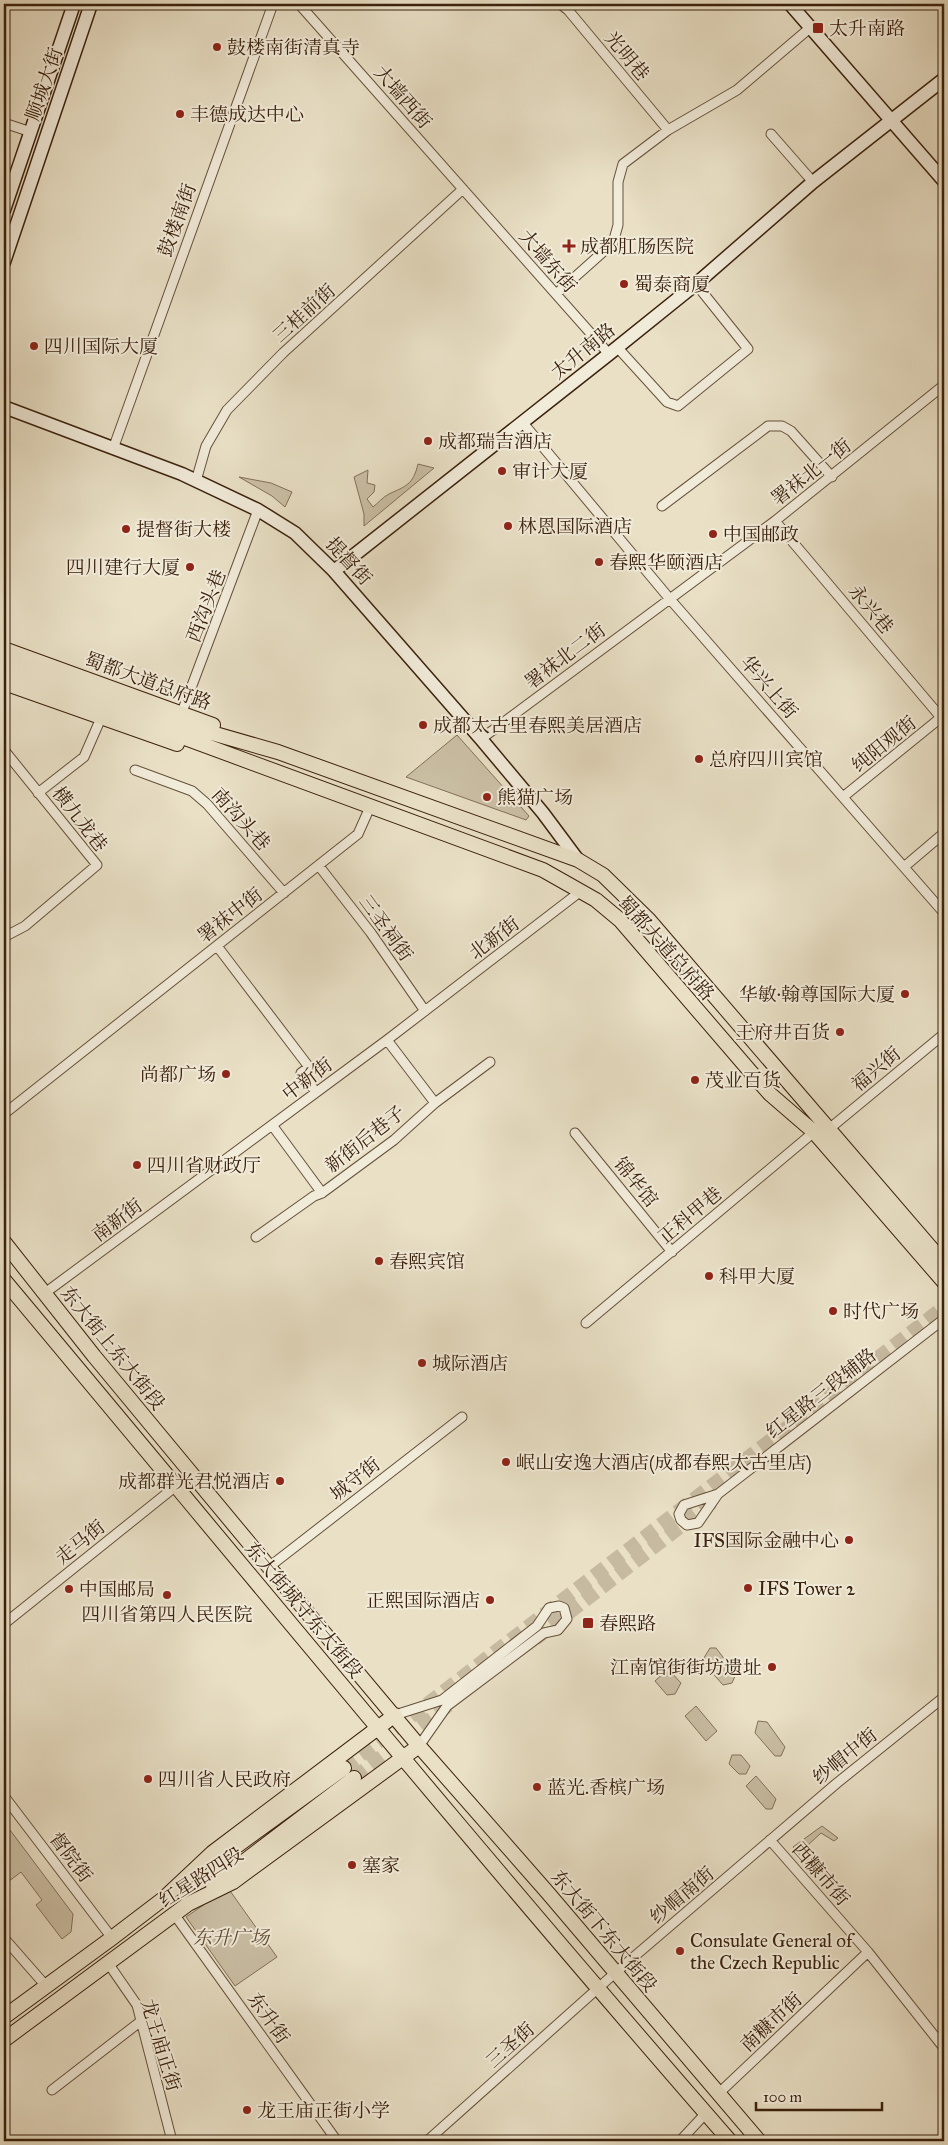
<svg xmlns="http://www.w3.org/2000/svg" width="948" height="2145" font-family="'IM FELL Great Primer','Noto Serif SC',serif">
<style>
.green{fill:#cbc0a6;stroke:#837059}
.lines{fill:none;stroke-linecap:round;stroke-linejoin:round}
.primary-tunnel{stroke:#c6baa1;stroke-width:14;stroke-dasharray:14 7;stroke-linecap:butt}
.street-casing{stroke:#66513a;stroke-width:11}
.secondary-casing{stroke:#3b210c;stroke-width:15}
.primary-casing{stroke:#3b210c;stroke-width:16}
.street{stroke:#f1ebda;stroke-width:9}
.secondary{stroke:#f1ebda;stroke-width:12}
.primary{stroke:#e9e0c6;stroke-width:14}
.poi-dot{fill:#8f2418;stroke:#f1ebda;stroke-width:2}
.labels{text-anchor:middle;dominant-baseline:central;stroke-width:4;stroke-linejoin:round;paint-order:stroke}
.poi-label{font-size:19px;fill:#3b210c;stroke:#f1ebda;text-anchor:start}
.street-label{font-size:19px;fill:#3b210c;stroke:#f1ebda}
.park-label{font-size:19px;font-style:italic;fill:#5f4932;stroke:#f1ebda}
</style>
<rect width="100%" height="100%" fill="#e9e0c6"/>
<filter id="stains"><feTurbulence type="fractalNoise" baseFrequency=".004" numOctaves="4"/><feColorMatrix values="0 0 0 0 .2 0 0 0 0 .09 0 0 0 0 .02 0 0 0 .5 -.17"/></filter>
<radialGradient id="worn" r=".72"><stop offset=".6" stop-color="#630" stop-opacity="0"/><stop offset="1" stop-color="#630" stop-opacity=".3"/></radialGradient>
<path class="green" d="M418,464L434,468L364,526V514L354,477L368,470L367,483L375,485L374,492L367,499L373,507C378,503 383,497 389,494C406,486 413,485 418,464Z
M239,477L271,483L292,492L285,507L272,496Z
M457,735L529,816L526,820L406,777Z
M710,1648H716L736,1674L732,1683L723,1685L702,1661Z
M668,1669L681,1683L675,1694L667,1695L655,1681Z
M696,1706L717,1731L706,1741L685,1716Z
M758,1721L767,1722L785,1747L781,1756H775L755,1733Z
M732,1755H741L750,1766L746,1774H739L729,1764Z
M756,1776L776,1799L772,1809H766L746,1786Z
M4,1822L73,1914L71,1932L62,1939L36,1905L42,1900L21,1872L4,1885Z
M822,1826L838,1838L834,1841L821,1833L807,1846L817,1857L808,1865L793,1847Z
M228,1888L277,1957L235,1986L186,1917Z"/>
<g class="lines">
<path class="primary-tunnel" d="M535,1639L716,1499
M344,1768L944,1307
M354,1778L450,1704"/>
<g class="street-casing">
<path id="street" d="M299,4L609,354
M560,4L568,10L668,130
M4,123L31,132
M771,134L813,182
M556,294L613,243L618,225V182L623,164L668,130L737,90L811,27
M617,347L667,402L678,406L748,349L696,284
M523,423L669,598L944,913
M113,449L273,4
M196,481L206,446L227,410L283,353L463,189
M662,506L768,426H782L791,431L832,477
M775,521L944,721
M182,712L258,510
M481,739L775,521L944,385
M4,750L97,865L25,926L4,937
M135,770L192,791L207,804L284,893
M38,793L84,757L101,718
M843,797L944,715
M319,866L371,933L425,1011
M904,867L944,833
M217,946L309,1067L301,1073L316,1092
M387,1040L435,1103
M4,1114L358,834L370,807
M272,1125L322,1193
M829,1129L944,1034
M575,1133L672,1252
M256,1237L314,1196L322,1193L394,1140L435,1103L490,1062
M45,1293L387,1040L581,891
M586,1323L814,1132
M718,1494L684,1505L679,1514L681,1520L687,1525L698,1523L718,1494L944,1319
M269,1567L462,1417
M4,1624L176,1486
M395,1715L442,1700L537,1626L549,1608L559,1606L564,1608L567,1619L558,1630L544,1633L447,1706L419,1746
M4,1796L112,1938
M770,1840L868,1952L944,2048
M174,1914L337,2141
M4,1938L46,1986
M108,1963L137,2005L172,2141
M52,2090L141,2021
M718,2094L868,1952
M427,2141L615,1973L837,1783L944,1697
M680,2141L706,2113"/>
</g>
<g class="secondary-casing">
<path id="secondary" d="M790,4L944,181
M4,210L74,4
M4,262L91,4
M4,407L182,474L258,510L295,533L334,571L481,739L543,813L578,860
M334,571L609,354L696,284L813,182L944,79"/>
</g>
<g class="primary-casing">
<path id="primary" d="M4,649L213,725
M10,662L184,725L278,752L578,860L603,875L649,920L944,1263
M6,672L543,870L596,900L620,920L749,1070L770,1094L814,1132L944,1282
M4,683L177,744
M4,1242L94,1356L269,1567L419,1746L548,1893L759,2141
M4,1280C245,1568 483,1858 730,2141
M238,1845L344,1768
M213,1885L354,1778
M4,2017L112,1938L163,1899L212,1853L395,1715
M4,2040L188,1904L233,1882L419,1746"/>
</g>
<use href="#street" class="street"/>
<use href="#secondary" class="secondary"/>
<use href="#primary" class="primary"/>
</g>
<g class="poi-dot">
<rect x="812" y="22" width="12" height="12" rx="2.5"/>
<circle cx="217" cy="47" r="5"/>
<circle cx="180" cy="114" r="5"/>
<path d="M566.5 238.5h5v5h5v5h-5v5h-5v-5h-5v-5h5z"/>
<circle cx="624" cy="284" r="5"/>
<circle cx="34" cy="346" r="5"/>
<circle cx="428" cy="441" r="5"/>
<circle cx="502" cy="471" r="5"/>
<circle cx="508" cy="526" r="5"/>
<circle cx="126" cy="529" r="5"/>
<circle cx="713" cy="534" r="5"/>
<circle cx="599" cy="562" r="5"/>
<circle cx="190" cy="567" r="5"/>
<circle cx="423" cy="725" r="5"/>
<circle cx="699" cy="759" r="5"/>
<circle cx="487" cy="797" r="5"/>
<circle cx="905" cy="994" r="5"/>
<circle cx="840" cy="1032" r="5"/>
<circle cx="226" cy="1074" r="5"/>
<circle cx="695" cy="1080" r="5"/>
<circle cx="137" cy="1165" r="5"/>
<circle cx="379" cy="1261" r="5"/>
<circle cx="709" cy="1276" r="5"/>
<circle cx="833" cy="1311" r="5"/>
<circle cx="422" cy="1363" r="5"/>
<circle cx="506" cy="1462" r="5"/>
<circle cx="280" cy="1481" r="5"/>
<circle cx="849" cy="1540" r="5"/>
<circle cx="748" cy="1588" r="5"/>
<circle cx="69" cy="1589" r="5"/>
<circle cx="167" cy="1595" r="5"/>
<circle cx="490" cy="1600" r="5"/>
<rect x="582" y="1617" width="12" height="12" rx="2.5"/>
<circle cx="772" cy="1667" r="5"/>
<circle cx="148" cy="1779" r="5"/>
<circle cx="537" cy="1787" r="5"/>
<circle cx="352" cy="1865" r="5"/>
<circle cx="680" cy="1951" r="5"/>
<circle cx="247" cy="2110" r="5"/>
</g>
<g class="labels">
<g class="poi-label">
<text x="829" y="28">太升南路</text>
<text x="227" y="47">鼓楼南街清真寺</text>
<text x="190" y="114">丰德成达中心</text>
<text x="580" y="246">成都肛肠医院</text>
<text x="634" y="284">蜀泰商厦</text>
<text x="44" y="346">四川国际大厦</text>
<text x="438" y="441">成都瑞吉酒店</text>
<text x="512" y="471">审计大厦</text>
<text x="518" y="526">林恩国际酒店</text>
<text x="136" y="529">提督街大楼</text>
<text x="723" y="534">中国邮政</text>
<text x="609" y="562">春熙华颐酒店</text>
<text x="180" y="567" text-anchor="end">四川建行大厦</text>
<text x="433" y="725">成都太古里春熙美居酒店</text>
<text x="709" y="759">总府四川宾馆</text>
<text x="497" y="797">熊猫广场</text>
<text x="895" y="994" text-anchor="end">华敏·翰尊国际大厦</text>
<text x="830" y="1032" text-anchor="end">王府井百货</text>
<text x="216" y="1074" text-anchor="end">尚都广场</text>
<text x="705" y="1080">茂业百货</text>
<text x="147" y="1165">四川省财政厅</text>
<text x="389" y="1261">春熙宾馆</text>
<text x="719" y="1276">科甲大厦</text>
<text x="843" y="1311">时代广场</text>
<text x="432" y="1363">城际酒店</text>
<text x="516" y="1462">岷山安逸大酒店(成都春熙太古里店)</text>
<text x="270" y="1481" text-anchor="end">成都群光君悦酒店</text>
<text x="839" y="1540" text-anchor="end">IFS国际金融中心</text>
<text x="758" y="1588">IFS Tower 2</text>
<text x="79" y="1589">中国邮局</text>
<text x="480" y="1600" text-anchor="end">正熙国际酒店</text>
<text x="167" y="1614" text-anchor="middle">四川省第四人民医院</text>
<text x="599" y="1623">春熙路</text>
<text x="762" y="1667" text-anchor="end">江南馆街街坊遗址</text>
<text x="158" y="1779">四川省人民政府</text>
<text x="547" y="1787">蓝光.香槟广场</text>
<text x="362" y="1865">塞家</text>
<text x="690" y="1940">Consulate General of<tspan x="690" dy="22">the Czech Republic</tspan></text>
<text x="257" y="2110">龙王庙正街小学</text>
</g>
<g class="street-label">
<text transform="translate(627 56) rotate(50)">光明巷</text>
<text transform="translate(44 84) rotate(-71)">顺城大街</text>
<text transform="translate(403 97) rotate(49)">大墙西街</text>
<text transform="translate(177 220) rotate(-70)">鼓楼南街</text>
<text transform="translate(548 261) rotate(49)">大墙东街</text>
<text transform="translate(304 313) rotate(-42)">三桂前街</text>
<text transform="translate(583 351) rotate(-39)">太升南路</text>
<text transform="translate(811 472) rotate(-38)">署袜北一街</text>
<text transform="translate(349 561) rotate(47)">提督街</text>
<text transform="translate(206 606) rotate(-69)">西沟头巷</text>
<text transform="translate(871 609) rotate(50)">永兴巷</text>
<text transform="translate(565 656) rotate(-37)">署袜北二街</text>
<text transform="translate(148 681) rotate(20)">蜀都大道总府路</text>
<text transform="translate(769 687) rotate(49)">华兴上街</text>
<text transform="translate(884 744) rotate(-39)">纯阳观街</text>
<text transform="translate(80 819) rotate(52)">横九龙巷</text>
<text transform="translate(241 819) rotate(48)">南沟头巷</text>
<text transform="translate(230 915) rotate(-38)">署袜中街</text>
<text transform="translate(386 928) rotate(54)">三圣祠街</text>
<text transform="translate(494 938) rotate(-37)">北新街</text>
<text transform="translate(666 948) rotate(48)">蜀都大道总府路</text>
<text transform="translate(876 1069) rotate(-40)">福兴街</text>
<text transform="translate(307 1079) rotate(-37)">中新街</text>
<text transform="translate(365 1139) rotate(-38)">新街后巷子</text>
<text transform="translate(636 1182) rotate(51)">锦华馆</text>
<text transform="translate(690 1215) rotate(-40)">正科甲巷</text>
<text transform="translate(117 1220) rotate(-37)">南新街</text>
<text transform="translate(113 1348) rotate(51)">东大街上东大街段</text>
<text transform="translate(821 1393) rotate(-38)">红星路三段辅路</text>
<text transform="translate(355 1479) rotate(-38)">城守街</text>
<text transform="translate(80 1542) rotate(-39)">走马街</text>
<text transform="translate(304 1610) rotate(50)">东大街城守东大街段</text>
<text transform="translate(845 1756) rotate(-39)">纱帽中街</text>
<text transform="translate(71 1857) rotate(53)">督院街</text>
<text transform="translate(821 1874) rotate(49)">西糠市街</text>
<text transform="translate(201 1877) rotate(-32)">红星路四段</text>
<text transform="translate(682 1895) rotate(-40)">纱帽南街</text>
<text transform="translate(604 1931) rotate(50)">东大街下东大街段</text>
<text transform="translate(269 2018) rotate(55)">东升街</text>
<text transform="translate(771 2022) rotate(-43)">南糠市街</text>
<text transform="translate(161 2045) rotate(73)">龙王庙正街</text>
<text transform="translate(510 2045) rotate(-42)">三圣街</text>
</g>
<g class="park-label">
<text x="231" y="1937">东升广场</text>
</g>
</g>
<rect width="948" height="2145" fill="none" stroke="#e9e0c6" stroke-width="20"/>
<rect x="5" y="5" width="938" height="2135" fill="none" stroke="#3b210c" stroke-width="2.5"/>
<rect x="10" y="10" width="928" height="2125" fill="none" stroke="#3b210c"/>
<path d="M756 2102v8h126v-8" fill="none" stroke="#3b210c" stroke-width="2.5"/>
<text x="763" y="2102" font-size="15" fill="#3b210c" stroke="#f1ebda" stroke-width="4" paint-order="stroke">100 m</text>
<rect width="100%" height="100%" filter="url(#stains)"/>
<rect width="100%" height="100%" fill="url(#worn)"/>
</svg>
